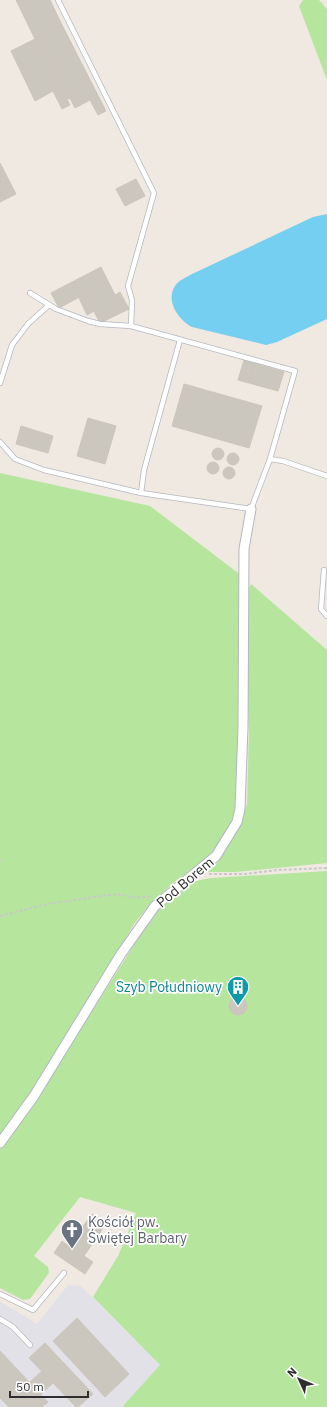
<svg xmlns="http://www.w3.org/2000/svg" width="327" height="1407" font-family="'IBM Plex Sans',sans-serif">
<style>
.industrial{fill:#e3e1e8}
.green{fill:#b6e59e}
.water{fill:#75cff0}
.building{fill:#cbc7bf;stroke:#cbc5ba}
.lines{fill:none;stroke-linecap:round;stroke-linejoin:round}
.service-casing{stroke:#b4b7c1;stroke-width:6}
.minor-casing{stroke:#b4b7c1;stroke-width:11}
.path{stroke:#c9c9c9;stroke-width:2;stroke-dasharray:3 2;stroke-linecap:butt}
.service{stroke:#fff;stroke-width:4.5}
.minor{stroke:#fff;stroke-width:9}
.labels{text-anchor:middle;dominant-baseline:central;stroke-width:3.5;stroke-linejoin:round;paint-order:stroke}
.street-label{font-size:14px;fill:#2e2e2e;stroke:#fff}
.culture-label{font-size:14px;fill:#0d838f;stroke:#fff;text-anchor:end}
.worship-label{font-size:14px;fill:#5b616d;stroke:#fff;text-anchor:start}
</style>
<rect width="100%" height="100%" fill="#efe9e1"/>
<path class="industrial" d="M68,1285L81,1286L160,1365L122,1407H0V1301L37,1324Z"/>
<path class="green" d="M303,0H319L327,9V80L299,6Z
M0,473L150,506L242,576L236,811L229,830L213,856L173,883L149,905L134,924L62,1045L0,1137Z
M251,584L327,650V863L235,872H204L217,863L233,838L247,805L249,732L247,685L248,591Z
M327,871V1407H122L160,1365L93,1297L118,1256L136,1213L80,1197L34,1256L48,1267L49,1273L30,1299L23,1300L0,1288V1149L59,1063L157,909L190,882L211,878Z"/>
<path class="water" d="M327,214V319L277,342L266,345L192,327C179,320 165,301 175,286C178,281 185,278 190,275L313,217Z"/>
<path class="building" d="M16,0H50L62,25L35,39Z
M62,25L106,111L98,115L90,100L75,108L39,37Z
M39,37L70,98L67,99L70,105L62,109L53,91L35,101L11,51Z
M0,163L16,194L0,202Z
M136,179L145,196L125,206L116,189Z
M101,267L115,295L120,292L129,309L100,323L85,294L59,308L51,293Z
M85,294L94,311L87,315L79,298Z
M244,360L254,363L249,383L238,380Z
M254,363L284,372L278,391L249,383Z
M184,384L262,406L249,448L172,426Z
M88,418L116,426L105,464L77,456Z
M21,426L53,436L48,453L16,444Z
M212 454a6 6 0 1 1 12 0a6 6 0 1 1-12 0Z
M227 459a6 6 0 1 1 12 0a6 6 0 1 1-12 0Z
M207 468a6 6 0 1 1 12 0a6 6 0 1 1-12 0Z
M223 473a6 6 0 1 1 12 0a6 6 0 1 1-12 0Z
M229 1006a9 9 0 1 1 18 0a9 9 0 1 1-18 0Z
M92,1214L106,1223L99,1234L84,1225Z
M84,1225L99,1234L84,1256L93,1262L85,1274L54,1253L62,1241L70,1247Z
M77,1318L129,1374L105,1397L53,1341Z
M45,1343L93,1394L78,1407H76L29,1358Z
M0,1351L48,1402L42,1407H9L0,1398Z
M42,1371L53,1383L41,1394L30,1382Z"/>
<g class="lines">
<g class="service-casing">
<path id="service" d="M58,0L154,193L128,286L132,300L131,326
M0,383L12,345L28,324L49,305
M0,442L15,459L44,470L141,493L251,509L270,459L295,371L131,326L100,324L88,321L56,309L30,293
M270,459L283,461L327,476
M141,493L144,470L180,340
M324,570L321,609L327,616
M0,1294L33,1310L64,1273
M0,1319L13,1327L30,1345"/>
</g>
<g class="minor-casing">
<path id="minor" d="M0,1143L34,1096L121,954L155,906L216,856L237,822L240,809L243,727L244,549L251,509"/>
</g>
<path class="path" d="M0,860V862
M209,874H245L277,870L327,868
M0,916L47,904L116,894L137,898L152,896"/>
<use href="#service" class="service"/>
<use href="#minor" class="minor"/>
</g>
<defs>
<g id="building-pin" transform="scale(1.15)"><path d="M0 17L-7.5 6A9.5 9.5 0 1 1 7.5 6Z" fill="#0f9aa8" stroke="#fff"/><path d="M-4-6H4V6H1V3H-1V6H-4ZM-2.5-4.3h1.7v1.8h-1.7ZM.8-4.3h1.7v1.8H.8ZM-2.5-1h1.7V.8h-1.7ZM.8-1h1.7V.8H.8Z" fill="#fff"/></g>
<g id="church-pin" transform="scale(1.15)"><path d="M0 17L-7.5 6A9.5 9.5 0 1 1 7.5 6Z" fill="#6b7280" stroke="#fff"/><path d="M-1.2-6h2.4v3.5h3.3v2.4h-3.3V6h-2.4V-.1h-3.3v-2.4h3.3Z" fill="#fff"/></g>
</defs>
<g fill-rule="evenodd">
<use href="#building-pin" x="238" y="987"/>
<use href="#church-pin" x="72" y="1230"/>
</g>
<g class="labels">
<g class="street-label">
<text transform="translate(185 882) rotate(-40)">Pod Borem</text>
</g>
<g class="culture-label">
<text x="222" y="987">Szyb Południowy</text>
</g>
<g class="worship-label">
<text x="88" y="1222">Kościół pw.<tspan x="88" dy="16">Świętej Barbary</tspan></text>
</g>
</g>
<g transform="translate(299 1379) rotate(314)" stroke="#ffffff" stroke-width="3" paint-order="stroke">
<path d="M0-3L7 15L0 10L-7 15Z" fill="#2e2e2e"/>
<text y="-6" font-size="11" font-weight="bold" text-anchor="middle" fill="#2e2e2e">N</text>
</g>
<path d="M10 1391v6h78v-6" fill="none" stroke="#2e2e2e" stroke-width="2"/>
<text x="16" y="1391" font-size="12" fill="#2e2e2e" stroke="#ffffff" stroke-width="3" paint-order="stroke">50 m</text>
</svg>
